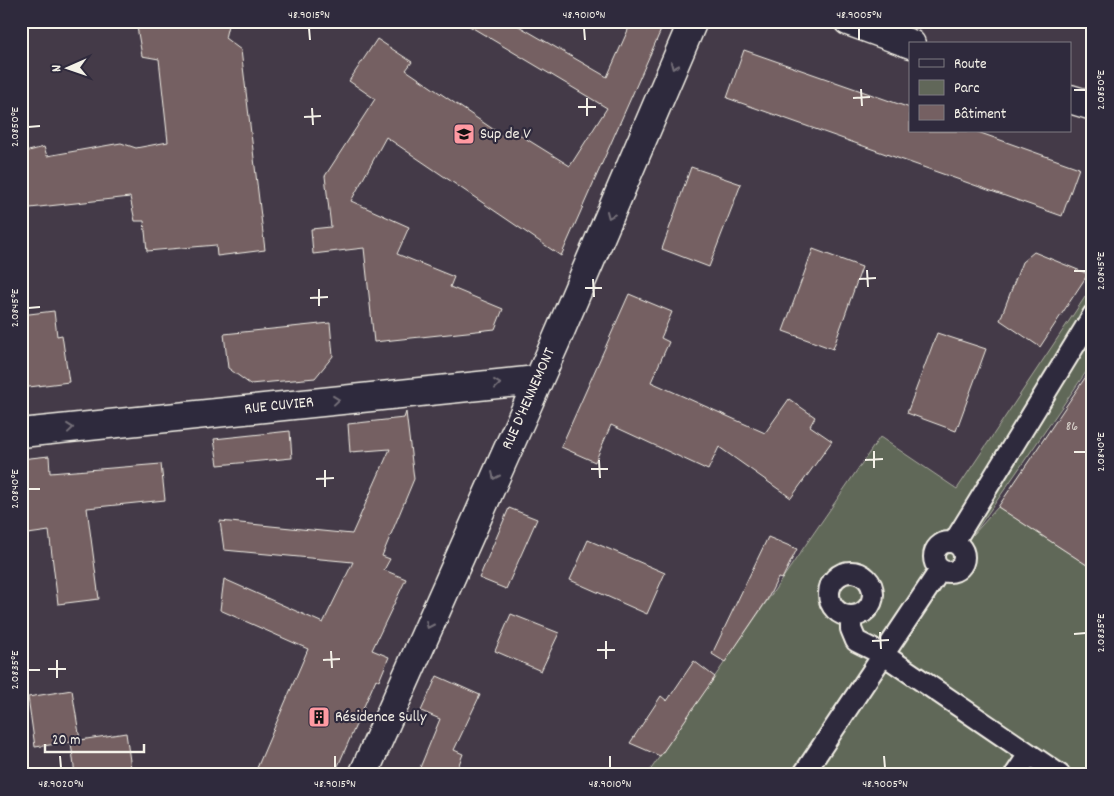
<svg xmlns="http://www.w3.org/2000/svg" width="1114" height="796" font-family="Dekko,sans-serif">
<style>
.green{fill:#616759;stroke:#aaaca0}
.building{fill:#756062;stroke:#f4f1e8}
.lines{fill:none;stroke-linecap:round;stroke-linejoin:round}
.lane-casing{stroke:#f4f1e8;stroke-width:24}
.street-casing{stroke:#f4f1e8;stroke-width:31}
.lane{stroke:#2f2a3d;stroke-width:20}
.street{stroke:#2f2a3d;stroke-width:28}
.oneway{stroke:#747079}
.ticks{fill:none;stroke:#f4f1e8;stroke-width:2}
.labels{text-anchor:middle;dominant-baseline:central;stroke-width:4.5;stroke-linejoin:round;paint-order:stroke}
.number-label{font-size:14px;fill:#d4cdc6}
.poi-label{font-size:16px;fill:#f4f1e8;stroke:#2f2a3d;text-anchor:start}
.street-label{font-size:16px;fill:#f4f1e8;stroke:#2f2a3d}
.neatline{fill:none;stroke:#f4f1e8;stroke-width:2}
.ticks-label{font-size:12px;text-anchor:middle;fill:#f4f1e8}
</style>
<rect width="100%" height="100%" fill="#443a48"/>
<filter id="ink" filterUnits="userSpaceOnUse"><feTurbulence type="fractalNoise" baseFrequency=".02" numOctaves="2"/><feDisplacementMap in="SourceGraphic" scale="10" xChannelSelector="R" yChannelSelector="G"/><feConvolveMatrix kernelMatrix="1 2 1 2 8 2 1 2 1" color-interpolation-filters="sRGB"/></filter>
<g filter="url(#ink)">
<path class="green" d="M1093,285V362L973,535L998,507L1093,569V775H647L880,437L957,489Z"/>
<path class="building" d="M136,21H229L225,38L241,50L265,250L217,256L216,245L147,251L144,221H135L130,197L21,209V153L44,147L47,156L121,143L136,148L168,142L159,59L142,56Z
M461,21H510L607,77L632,21H665L561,256L386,137L351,201L409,227L397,254L454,277L450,287L503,309L495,329L374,342L364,248L313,254L311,229L331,227L325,176L375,99L349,81L377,39L412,62L406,70L506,138L512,130L570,166L607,108Z
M744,50L910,108V131H975L1079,168L1062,216L727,98Z
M691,167L741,184L709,267L662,249Z
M813,249L862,267L833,349L783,331Z
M1034,252L1088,274L1040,347L1000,320L1022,262Z
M629,294L672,312L661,338L669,342L651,382L765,433L789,399L815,417L810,426L832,441L791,498L719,447L708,470L611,425L595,462L561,447Z
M54,311L57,336L62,335L69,382L21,388V315Z
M330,323L333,356L315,378L250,384L228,368L224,334Z
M937,333L986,349L956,431L907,413Z
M1093,366V569L998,507Z
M406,412L414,479L382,556L390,559L384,570L406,579L372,650L389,657L379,681L376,679L334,775H254L308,649L220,610L224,579L323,623L353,562L224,550L220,521L352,534L390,449L350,452L348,424L404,418Z
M290,431L292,458L218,465L214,439Z
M49,456L50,473L161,464L165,500L87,508L99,599L58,604L49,531L21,535V459Z
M509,508L537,519L506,589L479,578Z
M768,537L797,549L782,579L778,578L767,600L725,662L712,654Z
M588,540L665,573L647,614L570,580Z
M511,614L559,633L541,671L495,651Z
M694,661L715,677L660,756L630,743L661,696L667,701Z
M437,676L480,695L454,750L463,754L455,775H417L440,719L421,711Z
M72,690L80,740L126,733L132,775H75L71,742L35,747L28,697Z"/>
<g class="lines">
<g class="lane-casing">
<path id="lane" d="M934 557a15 15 0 1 1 30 0a15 15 0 1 1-30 0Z
M954,542L1093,315
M829 594a22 22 0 1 1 44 0a22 22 0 1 1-44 0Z
M851,617V629L856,641L884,655L1060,775
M803,775L940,570
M1015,775L1029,754"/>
</g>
<g class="street-casing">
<path id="street" d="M848,21L911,44
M1070,99L1093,106
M21,433L537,380
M363,775L556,341L693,21"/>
</g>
<use href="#lane" class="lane"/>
<use href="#street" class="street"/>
</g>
<defs><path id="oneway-chevron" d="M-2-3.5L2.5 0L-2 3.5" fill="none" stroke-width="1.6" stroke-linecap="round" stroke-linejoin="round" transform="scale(1.25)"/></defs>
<g class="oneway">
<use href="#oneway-chevron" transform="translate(674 66) rotate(113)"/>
<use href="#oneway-chevron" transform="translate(610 215) rotate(113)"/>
<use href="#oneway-chevron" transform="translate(497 384) rotate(-6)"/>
<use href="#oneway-chevron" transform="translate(336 400) rotate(-6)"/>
<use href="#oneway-chevron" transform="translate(70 428) rotate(-6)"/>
<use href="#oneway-chevron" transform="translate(495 476) rotate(114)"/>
<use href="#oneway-chevron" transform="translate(429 625) rotate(114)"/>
</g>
</g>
<path class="ticks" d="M309,28L310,40M584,28L585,40M859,28V40M861,89L862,106M1074,90H1086M587,98V116M853,98L870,97M578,107H596M312,108L313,125M304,117L321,116M28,127L40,126M867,270L868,287M1074,271H1086M593,279L594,297M859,279L876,278M585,288H602M319,289V306M310,298L328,297M28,308L40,307M874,451V468M1074,452H1086M599,460L600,478M865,460L883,459M591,469H608M325,470V487M316,479L334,478M28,489H40M880,632L881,649M1074,634L1086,633M606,641V659M872,641L889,640M597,650H615M331,651L332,668M57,660V678M323,660L340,659M48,669H66M28,670H40M60,756L61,768M335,756V768M610,756V768M884,756L885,768"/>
<defs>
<g id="university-square" transform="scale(1.125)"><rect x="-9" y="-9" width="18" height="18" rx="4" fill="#ff9aa2" stroke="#2f2a3d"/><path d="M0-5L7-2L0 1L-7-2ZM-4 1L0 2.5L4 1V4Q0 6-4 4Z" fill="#111"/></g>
<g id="building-square" transform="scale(1.125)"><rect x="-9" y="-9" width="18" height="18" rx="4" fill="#ff9aa2" stroke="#2f2a3d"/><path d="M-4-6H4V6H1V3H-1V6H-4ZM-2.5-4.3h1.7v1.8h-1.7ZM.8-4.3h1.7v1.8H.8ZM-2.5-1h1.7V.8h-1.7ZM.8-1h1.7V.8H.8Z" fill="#111"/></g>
</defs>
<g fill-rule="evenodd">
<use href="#university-square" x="464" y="134"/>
<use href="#building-square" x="319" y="717"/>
</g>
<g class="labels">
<g class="number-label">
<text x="1072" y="427">86</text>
</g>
<g class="poi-label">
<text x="480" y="134">Sup de V</text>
<text x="335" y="717">Résidence Sully</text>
</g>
<g class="street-label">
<text transform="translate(529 399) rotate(-66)">RUE D'HENNEMONT</text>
<text transform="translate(279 406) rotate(-6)">RUE CUVIER</text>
</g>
</g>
<rect width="1114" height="796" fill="none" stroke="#2f2a3d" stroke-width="55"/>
<rect x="909" y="42" width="162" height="90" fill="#2f2a3d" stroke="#7e7a81"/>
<rect x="919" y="59" width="25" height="8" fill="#2f2a3d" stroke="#7e7a81"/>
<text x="954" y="68" font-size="15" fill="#f4f1e8">Route</text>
<rect x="919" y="80" width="25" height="15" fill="#616759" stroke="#7e7a81"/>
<text x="954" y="92" font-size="15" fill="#f4f1e8">Parc</text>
<rect x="919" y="105" width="25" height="15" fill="#756062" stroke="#7e7a81"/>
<text x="954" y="118" font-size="15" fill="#f4f1e8">Bâtiment</text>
<g transform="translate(68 68) rotate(268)" stroke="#2f2a3d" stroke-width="4" paint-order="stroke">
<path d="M0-4L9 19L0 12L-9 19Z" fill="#f4f1e8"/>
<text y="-8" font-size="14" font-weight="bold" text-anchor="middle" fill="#f4f1e8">N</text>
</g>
<path d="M45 744v8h99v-8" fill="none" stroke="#f4f1e8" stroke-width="2.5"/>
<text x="52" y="744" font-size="15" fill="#f4f1e8" stroke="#2f2a3d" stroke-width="4" paint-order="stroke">20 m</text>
<rect x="28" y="28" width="1058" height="740" class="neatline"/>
<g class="ticks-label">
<text x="309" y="18">48.9015°N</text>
<text x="584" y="18">48.9010°N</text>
<text x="859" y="18">48.9005°N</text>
<text transform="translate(1100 90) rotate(-90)" y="4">2.0850°E</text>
<text transform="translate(14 127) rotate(-90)" y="4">2.0850°E</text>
<text transform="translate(1100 271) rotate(-90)" y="4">2.0845°E</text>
<text transform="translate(14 308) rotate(-90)" y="4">2.0845°E</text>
<text transform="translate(1100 452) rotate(-90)" y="4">2.0840°E</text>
<text transform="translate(14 489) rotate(-90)" y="4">2.0840°E</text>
<text transform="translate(1100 633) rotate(-90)" y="4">2.0835°E</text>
<text transform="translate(14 670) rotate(-90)" y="4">2.0835°E</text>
<text x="61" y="787">48.9020°N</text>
<text x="335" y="787">48.9015°N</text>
<text x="610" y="787">48.9010°N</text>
<text x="885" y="787">48.9005°N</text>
</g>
</svg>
